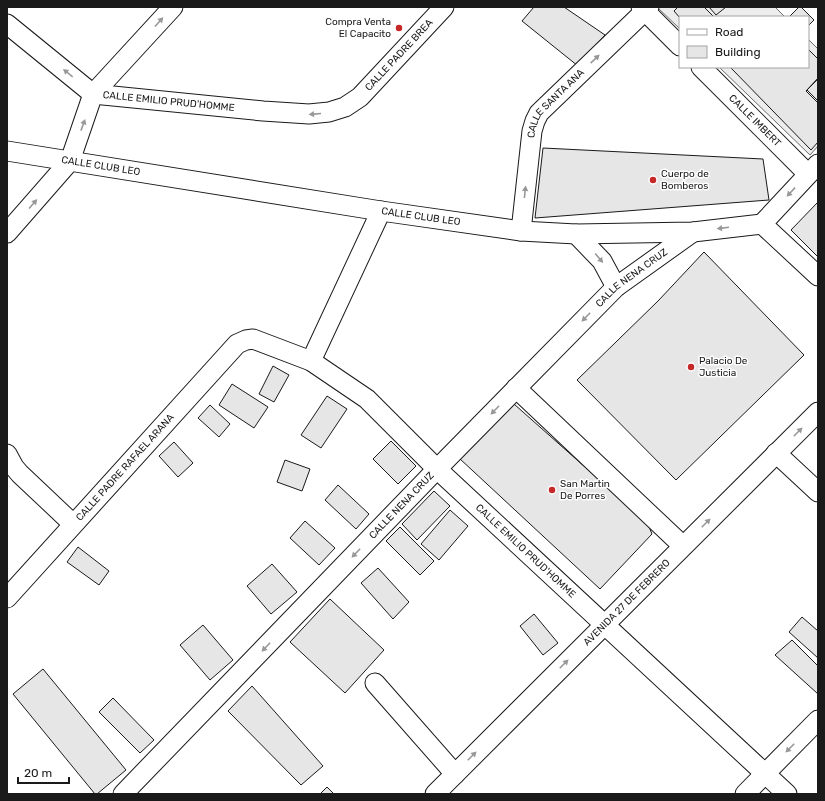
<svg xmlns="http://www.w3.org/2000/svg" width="825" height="801" font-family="Rubik,sans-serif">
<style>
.built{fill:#ededed;stroke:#6a6a6a}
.building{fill:#e6e6e6;stroke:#1a1a1a}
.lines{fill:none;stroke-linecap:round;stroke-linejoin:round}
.minor-casing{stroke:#1a1a1a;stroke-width:21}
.minor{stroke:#fff;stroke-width:19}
.oneway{fill:#989898}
.poi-dot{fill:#c62828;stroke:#fff;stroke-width:1.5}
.labels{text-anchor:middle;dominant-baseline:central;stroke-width:3;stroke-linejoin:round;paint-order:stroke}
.poi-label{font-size:10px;fill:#1a1a1a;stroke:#fff;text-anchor:start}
.street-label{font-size:10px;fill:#1a1a1a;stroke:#fff}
</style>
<rect width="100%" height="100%" fill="#fff"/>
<path class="built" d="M657,7H775L785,17H680V29Z
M808,39L818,49V146L810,155L719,67H808Z"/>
<path class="building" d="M534,7H564L605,35L578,66L522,21Z
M678,7H704L714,17L680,18L674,11Z
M709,7H726L716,15Z
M799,7H801L814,20L808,26V17H789Z
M809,50L818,59V78L806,91L818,103V142L811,150L731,68L732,67H808V51Z
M818,79V101L807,90Z
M543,148L763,159L769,200L535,218Z
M818,202V257L791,230Z
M704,252L804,355L676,480L577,380L658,301Z
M273,366L289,375L274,402L259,394Z
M232,384L268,407L254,428L219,405Z
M327,396L347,409L321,448L301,435Z
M514,404L647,522L652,534L600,589L459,458Z
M210,405L230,424L219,437L198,418Z
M391,441L416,466L398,484L373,459Z
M174,442L193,463L178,477L159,456Z
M285,460L310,469L302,491L277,482Z
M338,485L369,514L356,529L325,500Z
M434,491L450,506L417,540L402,524Z
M450,510L468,526L439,560L421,544Z
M305,521L335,548L319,565L290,538Z
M400,527L434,561L420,575L386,541Z
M78,547L109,571L99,585L67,562Z
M272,564L297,592L271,614L247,586Z
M378,568L409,602L393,619L361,583Z
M330,599L384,650L345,693L290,642Z
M534,614L558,643L543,655L520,626Z
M802,617L818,631V658L789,632Z
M203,625L233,660L210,680L180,645Z
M792,640L818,666V694L775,655Z
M43,669L126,770L97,794H95L13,694Z
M252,686L323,766L301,785L228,711Z
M113,698L154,740L140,753L99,712Z
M327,787L334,794H320Z"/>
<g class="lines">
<g class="minor-casing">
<g id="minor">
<path d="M641,7L680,46"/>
<path id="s1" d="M7,24L93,94L263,111L309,114L329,112L345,107L360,97L444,7"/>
<path id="s2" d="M701,67L808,174"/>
<path id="s3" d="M7,151L381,211L521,231L576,234L693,232L762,224"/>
<path d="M762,224L818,164"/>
<path d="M762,224L818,276"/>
<path id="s4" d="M521,231L532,131L535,121L539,113L649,7"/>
<path d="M7,233L70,161L93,94L173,7"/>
<path d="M576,234L602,261L616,287"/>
<path d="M311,361L381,211"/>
<path d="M516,388L683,546"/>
<path d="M776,453L818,492"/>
<path d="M7,454L14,467L20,474L73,524"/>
<path id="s5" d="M7,598L237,344L246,340L253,339L311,361L367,399L437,469L787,794"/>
<path d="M375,683L455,774"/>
<path id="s6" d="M123,794L437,469L616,287L693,232"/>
<path id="s7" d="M435,794L818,412"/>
<path d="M745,794L818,720"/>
</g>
</g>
<use href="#minor" class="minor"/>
</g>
<defs><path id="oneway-solid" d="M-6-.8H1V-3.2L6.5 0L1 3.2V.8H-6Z"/></defs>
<g class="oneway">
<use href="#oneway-solid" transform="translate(159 22) rotate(-48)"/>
<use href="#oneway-solid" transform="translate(595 59) rotate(-44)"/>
<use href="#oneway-solid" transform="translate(68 73) rotate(-141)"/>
<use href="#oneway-solid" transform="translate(315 114) rotate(175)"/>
<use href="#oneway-solid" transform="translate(83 125) rotate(-70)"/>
<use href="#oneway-solid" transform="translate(525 192) rotate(-84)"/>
<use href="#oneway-solid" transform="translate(791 192) rotate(133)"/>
<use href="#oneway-solid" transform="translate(33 204) rotate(-49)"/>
<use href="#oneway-solid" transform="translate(723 228) rotate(173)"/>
<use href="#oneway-solid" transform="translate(599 258) rotate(50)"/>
<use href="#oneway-solid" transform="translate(586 317) rotate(134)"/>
<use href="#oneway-solid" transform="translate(495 410) rotate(134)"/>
<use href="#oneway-solid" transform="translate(798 432) rotate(-45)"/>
<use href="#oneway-solid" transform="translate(706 523) rotate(-45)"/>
<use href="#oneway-solid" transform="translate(356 553) rotate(134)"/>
<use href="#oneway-solid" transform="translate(266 647) rotate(134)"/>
<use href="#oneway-solid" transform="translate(564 664) rotate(-45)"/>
<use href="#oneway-solid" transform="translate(790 748) rotate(135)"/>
<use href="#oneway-solid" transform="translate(472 756) rotate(-45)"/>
</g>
<g class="poi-dot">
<circle cx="399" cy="28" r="4"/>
<circle cx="653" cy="180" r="4"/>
<circle cx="691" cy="367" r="4"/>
<circle cx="552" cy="490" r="4"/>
</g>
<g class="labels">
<g class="poi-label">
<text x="391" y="22" text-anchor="end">Compra Venta<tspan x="391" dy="12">El Capacito</tspan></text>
<text x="661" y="174">Cuerpo de<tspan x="661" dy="12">Bomberos</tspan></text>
<text x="699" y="361">Palacio De<tspan x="699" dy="12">Justicia</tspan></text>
<text x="560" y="484">San Martin<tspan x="560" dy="12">De Porres</tspan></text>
</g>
<g class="street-label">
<text stroke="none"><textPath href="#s1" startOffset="440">CALLE PADRE BREA</textPath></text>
<text stroke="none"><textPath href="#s1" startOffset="187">CALLE EMILIO PRUD'HOMME</textPath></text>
<text stroke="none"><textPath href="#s4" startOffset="137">CALLE SANTA ANA</textPath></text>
<text stroke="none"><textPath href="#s2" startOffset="76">CALLE IMBERT</textPath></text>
<text stroke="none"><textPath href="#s3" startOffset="95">CALLE CLUB LEO</textPath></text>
<text stroke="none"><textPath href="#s3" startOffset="419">CALLE CLUB LEO</textPath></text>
<text stroke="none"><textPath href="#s6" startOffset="725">CALLE NENA CRUZ</textPath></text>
<text stroke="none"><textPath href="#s5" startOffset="176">CALLE PADRE RAFAEL ARANA</textPath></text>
<text stroke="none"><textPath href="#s6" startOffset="401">CALLE NENA CRUZ</textPath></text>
<text stroke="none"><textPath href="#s5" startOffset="709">CALLE EMILIO PRUD'HOMME</textPath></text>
<text stroke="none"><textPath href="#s7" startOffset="271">AVENIDA 27 DE FEBRERO</textPath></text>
</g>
</g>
<rect width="825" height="801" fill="none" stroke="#1a1a1a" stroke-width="16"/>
<rect x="679" y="16" width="130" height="52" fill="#ffffff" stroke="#a3a3a3"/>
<rect x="687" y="29" width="20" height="6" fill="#ffffff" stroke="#a3a3a3"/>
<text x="715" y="36" font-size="12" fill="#1a1a1a">Road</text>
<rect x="687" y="46" width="20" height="12" fill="#e6e6e6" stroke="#a3a3a3"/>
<text x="715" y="56" font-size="12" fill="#1a1a1a">Building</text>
<path d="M18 777v6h51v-6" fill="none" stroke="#1a1a1a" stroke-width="2"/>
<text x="24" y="777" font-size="12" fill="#1a1a1a" stroke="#ffffff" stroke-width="3" paint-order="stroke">20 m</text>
</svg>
